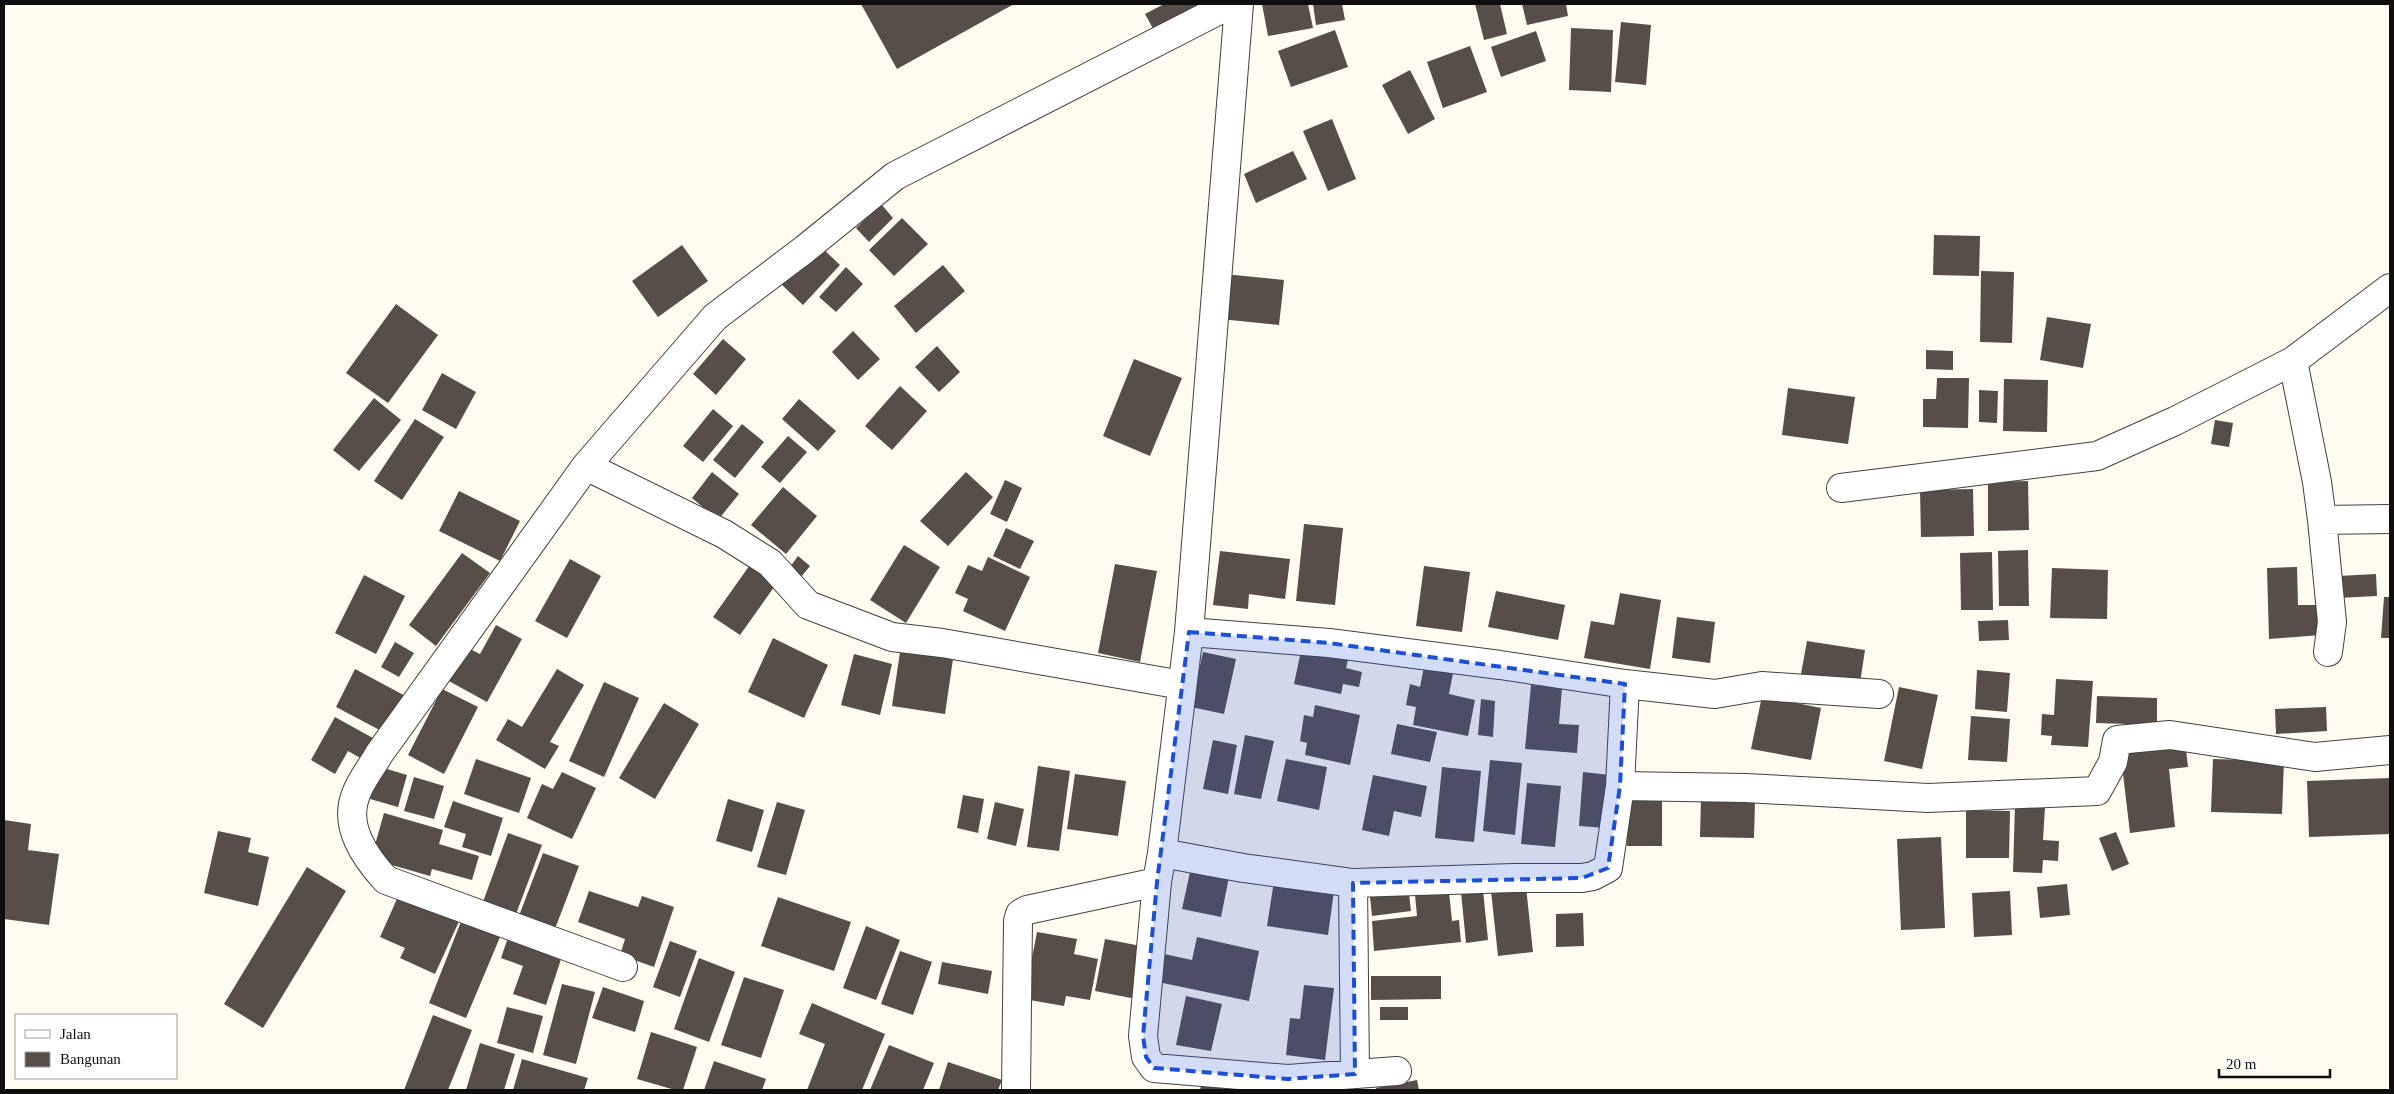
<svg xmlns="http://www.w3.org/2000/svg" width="2394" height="1094" font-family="'Times New Roman',serif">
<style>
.building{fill:#574e4a}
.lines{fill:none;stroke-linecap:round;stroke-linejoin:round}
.minor-casing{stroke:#414141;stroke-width:30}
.minor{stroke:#fff;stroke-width:28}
.marked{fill:#1d4ed8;fill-opacity:0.2;stroke:#1d4ed8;stroke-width:4;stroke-dasharray:10 6;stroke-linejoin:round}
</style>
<rect width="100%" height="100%" fill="#fffbef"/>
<path class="building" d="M861,4H1014L897,69Z
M1164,4H1210L1156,34L1145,14Z
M1262,4H1308L1313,28L1268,36Z
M1313,4H1342L1345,20L1316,25Z
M1475,4H1500L1507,34L1484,40Z
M1522,4H1566L1568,16L1527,25Z
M1621,22L1651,25L1646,85L1615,82Z
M1571,28L1613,30L1611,92L1569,90Z
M1335,30L1348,67L1291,87L1278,51Z
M1536,31L1546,61L1501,77L1491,47Z
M1470,46L1487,92L1443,108L1427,62Z
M1410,70L1435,119L1408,134L1382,85Z
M1332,119L1356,179L1328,191L1303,131Z
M1293,151L1307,179L1256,203L1244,174Z
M881,204L893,218L869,242L856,228Z
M902,218L928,244L894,276L869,250Z
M1934,235L1980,236L1979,276L1933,275Z
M818,244L840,265L803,305L781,284Z
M682,245L708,281L658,317L632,281Z
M943,265L965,291L916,333L894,306Z
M846,267L863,284L836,312L819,297Z
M1981,271L2014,272L2012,343L1980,342Z
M1224,274L1284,280L1279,325L1220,319Z
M396,304L438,335L388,403L346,373Z
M2047,317L2091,324L2083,368L2040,360Z
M853,331L880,359L858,380L832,352Z
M723,339L746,359L716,395L693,374Z
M937,346L960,372L939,392L915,367Z
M1926,350L1953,351V370L1926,369Z
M1134,359L1182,378L1150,456L1103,436Z
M442,373L476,392L456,429L422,410Z
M1937,378H1969L1968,428L1923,427V399H1936Z
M2004,379L2048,380L2047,432L2003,431Z
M900,386L927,411L892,450L865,426Z
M1788,388L1855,397L1848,444L1782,435Z
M1979,390L1998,391L1997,423L1979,422Z
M374,398L401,420L359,471L333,450Z
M799,399L836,431L818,451L782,419Z
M713,409L733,426L703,462L683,446Z
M415,419L444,437L402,500L374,481Z
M2215,420L2233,423L2229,447L2211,444Z
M742,424L764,442L735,478L713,460Z
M788,436L807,452L780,483L761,467Z
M712,472L739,494L718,520L692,498Z
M966,472L993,497L948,546L920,521Z
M1005,480L1022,488L1007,522L990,514Z
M2028,481L2029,530L1988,531V482Z
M783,487L817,516L786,554L751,525Z
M1973,489L1974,536L1921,537L1920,490Z
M459,491L520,521L500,561L439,531Z
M1304,524L1343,528L1335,605L1296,601Z
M1006,528L1034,541L1020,569L993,556Z
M904,545L940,567L906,623L870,600Z
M2028,550L2029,606H1999L1998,551Z
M1220,551L1290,559L1285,599L1249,594L1248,609L1213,605Z
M1992,552L1993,610H1961L1960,553Z
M462,553L490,573L436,646L409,625Z
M798,556L810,566L801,577L790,567Z
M988,557L1030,577L1005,631L963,611L968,599L955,593L968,565L982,571Z
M570,559L601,576L567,638L535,621Z
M752,562L779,580L740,635L713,617Z
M1115,564L1157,571L1140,662L1098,653Z
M1424,566L1470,572L1462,632L1416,626Z
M2297,567L2298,605H2320L2321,635L2269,639L2267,568Z
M2052,568L2108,570L2107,619L2050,618Z
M2376,574L2377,596L2338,598V576Z
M364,575L405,596L376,654L335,633Z
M1496,591L1565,605L1558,640L1488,627Z
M1620,593L1661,600L1650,669L1584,658L1591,621L1614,625Z
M2384,597H2390V638H2381Z
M1677,617L1715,622L1710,663L1672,658Z
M2008,620L2009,640L1979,641L1978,621Z
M496,625L522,639L487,702L447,680L466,647L480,654Z
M773,638L828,665L804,718L748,692Z
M1807,641L1865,650L1860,683L1801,674Z
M395,642L414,653L399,677L381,667Z
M1302,646L1349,656L1346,668L1362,672L1359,687L1343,684L1341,694L1294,684Z
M900,652L953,659L945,714L892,706Z
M1203,652L1236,659L1224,714L1191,707Z
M854,654L892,664L880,715L841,705Z
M1424,667L1453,673L1449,694L1475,700L1468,736L1413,725L1416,707L1406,705L1410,684L1420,687Z
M355,669L411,699L391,736L336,707Z
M557,669L584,685L550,742L559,746L545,769L496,740L508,719L522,727Z
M1977,670L2010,673L2007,712L1975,709Z
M2056,679L2093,681L2088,747L2051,745L2052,736L2041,735L2042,714L2054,715Z
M604,682L639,698L604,777L569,761Z
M1531,685L1562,688L1559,724L1579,725L1577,753L1525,749Z
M1899,687L1938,695L1922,769L1884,761Z
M442,689L478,707L444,774L408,755Z
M1762,696L1821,708L1811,760L1751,749Z
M2097,696L2157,698V725L2096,723Z
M1481,699L1495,701L1493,737L1478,735Z
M664,703L699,724L655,799L619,778Z
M1315,705L1360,715L1350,765L1305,755L1307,743L1300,741L1304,715L1313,717Z
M2326,707L2327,731L2276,734L2275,709Z
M1971,716L2010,719L2007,762L1968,760Z
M335,717L380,742L369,763L348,751L335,774L311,760Z
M1397,724L1437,732L1430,762L1391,754Z
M1245,735L1274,741L1261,799L1234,794Z
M1213,740L1237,745L1228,794L1203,789Z
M2185,741L2188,767L2169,769L2175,827L2130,833L2120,748Z
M476,759L531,778L519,813L464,794Z
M1286,759L1327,767L1319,810L1277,801Z
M2213,759L2284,761L2282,814L2211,812Z
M1490,760L1522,763L1515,835L1483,831Z
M1038,766L1070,771L1059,851L1027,847Z
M380,767L407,775L398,807L370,799Z
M1442,767L1481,771L1474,842L1435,838Z
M562,772L596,788L572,839L527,818L542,784L553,789Z
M1583,772L1610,775L1606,828L1579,826Z
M1075,774L1126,781L1118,836L1067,829Z
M1373,775L1427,786L1421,817L1394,811L1389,836L1362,830Z
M414,777L444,786L434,819L404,811Z
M2390,778V834L2309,837L2307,781Z
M1527,783L1561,786L1555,847L1521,844Z
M1628,791H1662V846H1627Z
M963,795L984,799L978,833L957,828Z
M728,799L764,810L752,852L716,841Z
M1701,799L1755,801L1754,838L1700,837Z
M453,801L503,818L491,856L462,847L466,834L444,827Z
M777,802L805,810L786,875L757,867Z
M995,802L1024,809L1016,846L987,839Z
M2015,805L2045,807L2043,840L2059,841L2058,861L2043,860L2042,873L2013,872Z
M1966,810L2010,811L2009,858H1966Z
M384,813L443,830L439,844L479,856L472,880L432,869L430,876L371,859Z
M4,820L31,824L28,850L59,854L49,925L4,919Z
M218,831L251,838L248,852L269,857L258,906L204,893Z
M2116,832L2129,864L2112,871L2099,838Z
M508,833L542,845L516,914L483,902Z
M1941,837L1945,928L1901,930L1897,839Z
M543,853L579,866L553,934L517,921Z
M1192,863L1230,872L1221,917L1182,909Z
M307,867L346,891L263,1028L224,1004Z
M1274,881L1334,891L1328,935L1267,926Z
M2067,884L2070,915L2040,918L2037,887Z
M1526,887L1533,952L1498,956L1491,891Z
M401,890L461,917L435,974L400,958L405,948L380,937Z
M1483,890L1488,940L1466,943L1461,892Z
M589,891L638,907L642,896L674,907L654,967L620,955L625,939L578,922Z
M2010,891L2012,935L1974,937L1972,893Z
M1449,892L1452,921L1459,920L1461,942L1374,951L1372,921L1417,916L1415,895Z
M1409,893L1411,911L1372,916L1370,897Z
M778,897L851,922L834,971L761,946Z
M1583,913L1584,946L1556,947V914Z
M464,914L503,930L466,1018L429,1003Z
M866,926L900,940L876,1000L843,988Z
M510,932L564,950L546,1005L513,994L523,966L501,958Z
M1037,932L1077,939L1074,954L1098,959L1090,1000L1066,996L1064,1006L1024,999Z
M1197,937L1259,951L1249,1001L1158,982L1164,954L1192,960Z
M1105,939L1146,947L1136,999L1095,991Z
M670,941L697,951L680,997L653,987Z
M900,951L932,962L913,1015L881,1004Z
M699,958L735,972L709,1042L674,1029Z
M942,962L992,971L988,994L938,984Z
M1371,976H1441V999L1371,1000Z
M744,977L784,990L761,1058L721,1045Z
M562,984L595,992L576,1064L543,1055Z
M1304,985L1334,988L1325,1060L1286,1055L1290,1018L1300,1019Z
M603,987L644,1001L635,1032L592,1018Z
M1186,996L1222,1004L1211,1051L1176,1045Z
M812,1003L885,1034L862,1090H807L825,1044L799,1034Z
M507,1007L543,1016L533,1053L497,1043Z
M1380,1007H1408V1020H1380Z
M433,1015L472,1030L448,1090H404Z
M651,1032L697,1047L683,1090H675L637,1079Z
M480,1043L515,1054L504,1090H466Z
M889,1045L934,1063L923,1090H870Z
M522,1059L588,1078L584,1090H513Z
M714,1061L766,1079L762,1090H704Z
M948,1062L1002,1080L998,1090H939Z
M1417,1080L1419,1090H1376V1088Z
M1201,1085L1227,1089V1090H1200Z"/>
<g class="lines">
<g class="minor-casing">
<path id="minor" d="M1239,4L1189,632L1162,853L1157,882L1143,1036L1146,1057L1154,1068L1288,1079L1397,1071
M2293,361L2317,482L2322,520L2332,622L2328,652
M586,466L724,534L770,563L808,605L892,637L942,643L1182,685
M1841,488L2097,456L2175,421L2293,361L2390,288
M2322,520L2390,519
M1189,632L1329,643L1500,665L1625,684
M1620,786L1746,788L1928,798L2097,791L2113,762L2117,740L2170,735L2315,757L2390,750
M1162,853L1243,868L1353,883L1514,878H1582L1593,876L1608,868L1620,786L1625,684L1715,694L1762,686L1879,694
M1353,883L1355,1074
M623,967L386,880C365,857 343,826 356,794C361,780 372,767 379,754L586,466L715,317L805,249L895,176L1231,4
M1016,1090L1018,921L1020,914L1027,910L1157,882"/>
</g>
<use href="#minor" class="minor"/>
</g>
<path class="marked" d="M1189,632L1329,643L1625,684L1620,786L1608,868L1582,878L1353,883L1355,1074L1288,1079L1154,1068L1146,1057L1143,1036L1157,882Z"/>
<rect width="2394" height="1094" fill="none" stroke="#0e0e0e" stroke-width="10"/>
<rect x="15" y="1014" width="162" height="65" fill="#ffffff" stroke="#9f9f9f"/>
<rect x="25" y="1030" width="25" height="8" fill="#ffffff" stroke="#9f9f9f"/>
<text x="60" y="1039" font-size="15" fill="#0e0e0e">Jalan</text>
<rect x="25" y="1052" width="25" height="15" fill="#574e4a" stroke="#9f9f9f"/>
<text x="60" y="1064" font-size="15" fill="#0e0e0e">Bangunan</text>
<path d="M2219 1069v8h111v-8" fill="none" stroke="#0e0e0e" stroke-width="2.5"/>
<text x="2226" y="1069" font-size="15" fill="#0e0e0e" stroke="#ffffff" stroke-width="4" paint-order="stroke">20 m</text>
</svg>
